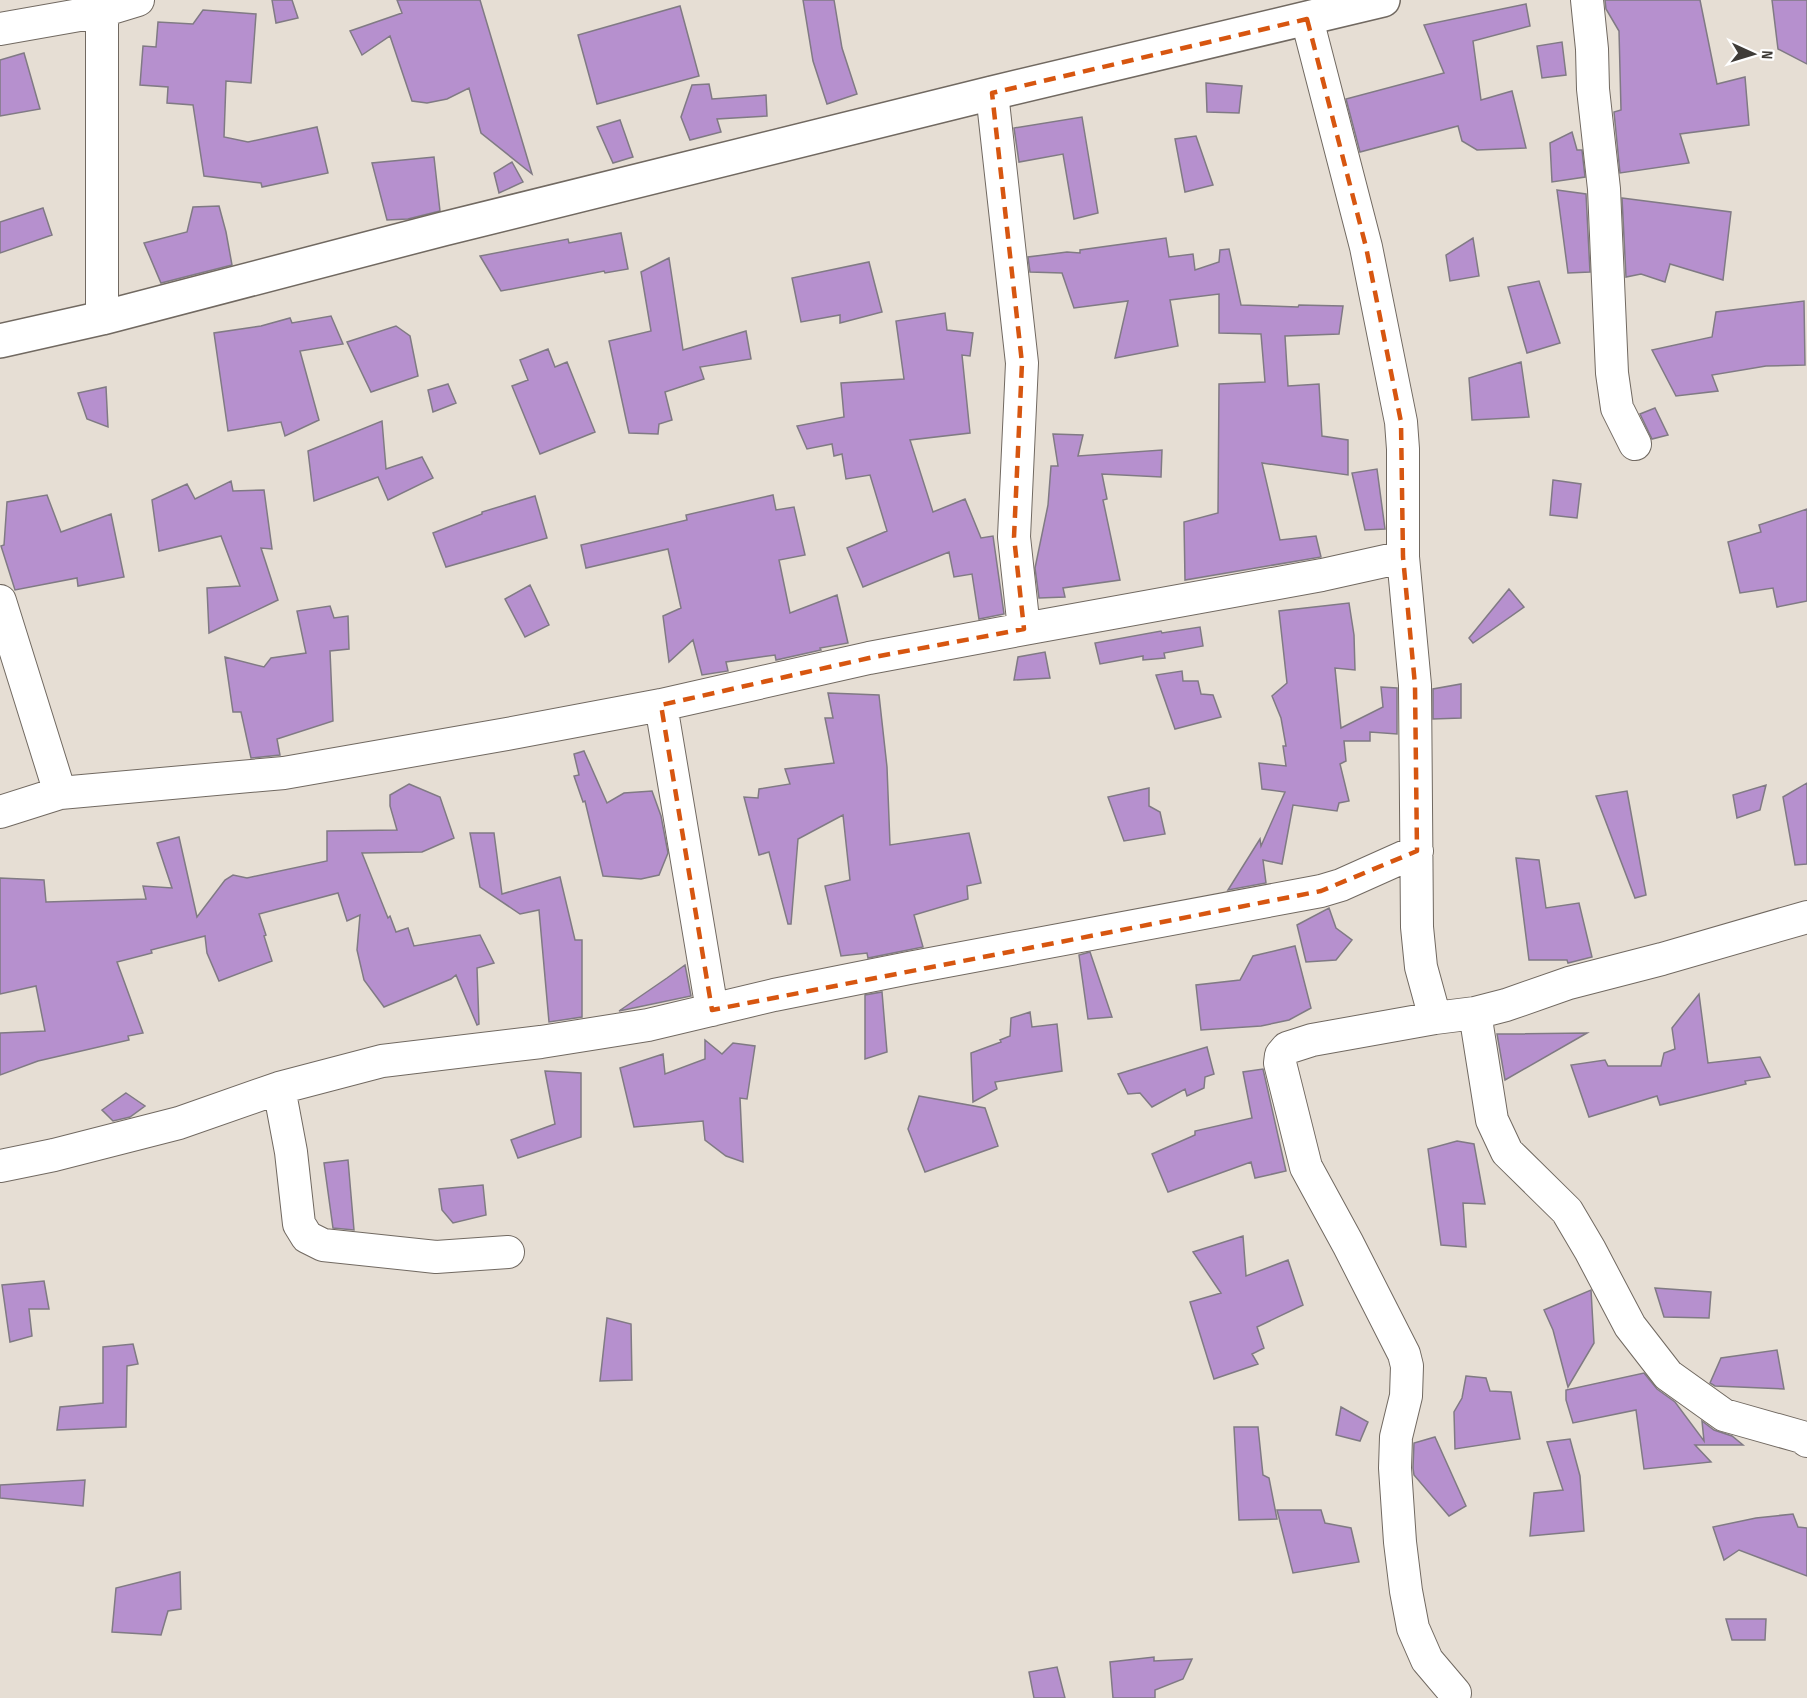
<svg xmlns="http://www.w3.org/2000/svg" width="1807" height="1698" font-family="'Sofia Sans Condensed',sans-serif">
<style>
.building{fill:#b690ce;stroke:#807a84;stroke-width:1.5}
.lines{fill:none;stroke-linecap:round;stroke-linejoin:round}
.street-casing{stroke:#716961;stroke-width:34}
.secondary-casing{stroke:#716961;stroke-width:36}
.street{stroke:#fff;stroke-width:32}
.secondary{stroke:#fff;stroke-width:33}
.marked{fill:none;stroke:#d75610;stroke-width:4.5;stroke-dasharray:12 8;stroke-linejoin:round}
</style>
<rect width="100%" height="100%" fill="#e6ded4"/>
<path class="building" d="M272,0H292L298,18L276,23Z
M397,0H480L532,174L481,133L469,88L447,99L427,103L412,101L390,36L362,55L350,31L402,13Z
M803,0H834L842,48L857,94L827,104L813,61Z
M1605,0H1700L1717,84L1745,77L1749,125L1680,134L1689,163L1620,173L1614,112L1621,110L1619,31L1606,9Z
M1772,0H1807V64L1778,49Z
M1526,4L1530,26L1473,41L1481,100L1512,91L1526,148L1477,150L1462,141L1458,126L1360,152L1346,99L1444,73L1424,25Z
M680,6L699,76L597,104L578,35Z
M203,10L256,14L251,83L226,81L224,137L248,142L317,127L328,173L262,187L261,183L204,176L193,105L167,103L168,87L140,85L143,46L156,47L158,22L193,24Z
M1562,42L1566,75L1542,78L1537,46Z
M24,53L40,109L0,116V60Z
M1206,83L1242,86L1239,113L1207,112Z
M709,84L712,99L766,95L767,116L717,119L721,132L690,140L681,117L692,85Z
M1082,117L1098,213L1074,219L1063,154L1019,162L1014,128Z
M620,120L633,157L613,163L597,127Z
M1572,132L1577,150H1582L1585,177L1552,182L1550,143Z
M1196,136L1213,185L1185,192L1175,139Z
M434,157L440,211L408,219L387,220L372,163Z
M512,162L523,182L499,193L494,173Z
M1557,190L1586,194L1590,272L1568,273Z
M1622,198L1731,212L1723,280L1670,264L1665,282L1641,274L1626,277Z
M219,206L226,232L232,265L161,283L144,243L187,232L193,207Z
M43,208L52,235L0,253V222Z
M621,233L628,269L605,273L604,271L501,291L480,256L568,239L569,243Z
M1166,238L1169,257L1193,254L1195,270L1219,262L1220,250L1229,249L1241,305L1298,307L1299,305L1343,306L1339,334L1285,336L1288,386L1319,384L1322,436L1348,440V475L1262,463L1280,540L1316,536L1321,557L1185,580L1184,522L1218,513L1219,384L1265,382L1261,334L1219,333V294L1170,300L1178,346L1115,358L1128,301L1074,308L1062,273L1030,272L1028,257L1067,252L1080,253V250Z
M1473,238L1479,276L1450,281L1446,255Z
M669,258L683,350L746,331L751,359L700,367L704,379L665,392L672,420L659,424L658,434L629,433L609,341L651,331L641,272Z
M869,262L882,312L840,323V315L801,322L792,278Z
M1539,281L1560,343L1527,353L1508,287Z
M1804,301L1805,365L1766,366L1712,375L1718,391L1676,396L1652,350L1712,337L1716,312Z
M945,313L947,330L973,333L970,356L962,355L970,433L910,440L933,512L965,499L981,538L993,536L1004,614L979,619L972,574L954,577L949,552L863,587L847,548L887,531L870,475L846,479L842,454L834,456L832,444L807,449L797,426L844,417L841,383L904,379L896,321Z
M331,316L343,344L300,351L319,420L285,436L281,422L228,431L214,333L261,326L290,318L292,323Z
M396,326L410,336L418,376L371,392L347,342Z
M548,349L555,367L567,362L595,432L540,454L512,386L528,380L520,360Z
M1521,362L1529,417L1472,420L1469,378Z
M448,384L456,403L433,412L428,390Z
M106,387L108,427L87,419L78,393Z
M1655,408L1668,435L1652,439L1640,414Z
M382,421L386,469L422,457L433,478L388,500L378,477L314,501L308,451Z
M1053,434L1083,435L1078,456L1162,450L1161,477L1102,474L1107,499L1103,500L1120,580L1063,588L1065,597L1039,598L1035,568L1048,505L1051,466H1058Z
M1377,469L1385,529L1365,530L1352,473Z
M1553,480L1581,484L1577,518L1550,515Z
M231,481L233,491L264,490L272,549L261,548L278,600L209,633L207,588L240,586L221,536L159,551L152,500L187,484L195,499Z
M47,495L61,532L111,514L124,577L78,586L77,578L15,590L1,546L4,545L7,502Z
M773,495L776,510L794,507L805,555L779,560L790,613L837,595L848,643L820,648L821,650L776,660L775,655L726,662L728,671L702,675L693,640L669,662L663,616L681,608L668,549L586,568L581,545L687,520L686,515Z
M535,496L547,538L446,567L433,533L482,514V512Z
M1807,509V601L1777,607L1773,588L1740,593L1728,542L1761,532L1759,525Z
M530,585L549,625L525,637L505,599Z
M1509,589L1524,607L1473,643L1469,638Z
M1349,603L1354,635L1355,670L1335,668L1341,728L1383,707L1381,687L1397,688V734L1370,732V741H1344L1346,761L1340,764L1349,801L1339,803L1337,811L1293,805L1282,864L1263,860L1266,883L1228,890L1260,839L1261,846L1285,792L1262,789L1259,763L1286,766L1283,746H1286L1281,718L1272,696L1287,683L1279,611Z
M330,606L334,618L348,616L349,649L330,651L333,721L277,739L280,755L251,758L241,712H233L225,657L264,667L271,658L306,653L297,611Z
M1200,627L1203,646L1164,653L1165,658L1143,660V656L1100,664L1095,643L1161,631L1162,633Z
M1045,652L1050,678L1014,680L1018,657Z
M1182,671L1183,681H1198L1201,694L1213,695L1221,717L1175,729L1156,675Z
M1461,684V718L1433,719V689Z
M828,693L879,695L887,767L890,845L969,833L981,883L967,886L968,899L914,915L923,947L868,958L867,953L841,956L825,886L850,880L843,815L798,839L791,924H788L769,852L759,855L744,797L758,798L759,789L790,784L785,769L834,763L825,718H833Z
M584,751L607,803L624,793L652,791L661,816L668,853L659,875L641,879L603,876L585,801L583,802L574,776L579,775L574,754Z
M1807,783V864L1795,865L1783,797Z
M409,784L440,797L454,838L422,852L362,853L388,918L390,916L396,932L408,928L414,946L480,935L494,963L477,968L479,1024L477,1025L456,975L451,979L384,1007L364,980L357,950L360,915L347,921L338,893L259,914L266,935L264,936L272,961L219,981L207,953L205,936L151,950L152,953L117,962L143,1033L128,1036L129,1040L38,1061L0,1075V1033L45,1031L36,986L0,994V878L44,880L46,902L146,899L143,886L172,888L157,843L179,837L197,917L225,880L233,875L247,878L327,861V831L397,830L390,806V795Z
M1766,785L1760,810L1737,818L1733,795Z
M1149,788V806L1160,812L1165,834L1124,841L1108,797Z
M1627,791L1646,895L1635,898L1596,796Z
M470,833H494L502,894L560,877L575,940H582V1017L549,1022L539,910L520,914L480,887Z
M1516,858L1539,860L1546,908L1579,903L1592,957L1568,963L1567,960H1529Z
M1329,908L1336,928L1352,940L1336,960L1306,962L1297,925Z
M1295,946L1311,1008L1289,1020L1261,1026L1201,1030L1196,985L1240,980L1253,956Z
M1090,952L1112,1017L1088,1019L1079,955Z
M685,965L691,996L619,1011L667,978Z
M882,992L887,1052L865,1059V995Z
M1699,994L1708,1063L1760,1057L1770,1077L1745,1081L1746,1084L1660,1105L1657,1096L1589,1117L1571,1065L1605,1060L1608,1066H1661L1664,1053L1675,1049L1672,1028Z
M1030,1012L1032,1027L1057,1024L1062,1071L995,1082L997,1089L973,1102L971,1053L1001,1042L1000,1040L1010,1036L1011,1018Z
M1587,1033L1505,1080L1497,1034Z
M705,1040L722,1054L733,1043L755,1046L747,1099L740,1098L743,1162L726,1156L705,1140L703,1121L634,1127L620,1068L663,1054L665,1074L705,1059Z
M1207,1047L1214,1074L1205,1077L1204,1088L1187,1096L1185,1089L1152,1107L1140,1093L1128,1094L1118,1074Z
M1263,1069L1286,1171L1255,1178L1251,1162L1168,1192L1152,1154L1195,1135V1131L1252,1118L1243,1072Z
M545,1071L581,1073V1137L518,1158L511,1140L555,1124Z
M126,1093L145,1106L130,1117L113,1121L102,1110Z
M919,1096L985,1108L998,1146L925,1172L908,1129Z
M1457,1141L1474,1144L1485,1204L1463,1203L1466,1247L1441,1245L1428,1149Z
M348,1160L354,1230L333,1228L324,1163Z
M483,1185L486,1215L453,1223L442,1210L439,1189Z
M1243,1236L1246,1276L1288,1260L1303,1305L1257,1327L1264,1348L1252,1354L1258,1364L1214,1379L1190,1302L1221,1293L1193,1252Z
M44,1281L49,1309H29L32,1336L10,1342L2,1285Z
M1655,1288L1711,1292L1709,1318L1664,1317Z
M1591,1290L1594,1343L1568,1387L1553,1330L1544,1310Z
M607,1318L631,1324L632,1380L600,1381Z
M133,1344L138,1364L127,1366L126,1427L57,1430L60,1407L103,1403V1347Z
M1777,1350L1784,1389L1715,1386L1710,1383L1721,1358Z
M1644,1373L1657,1389L1675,1402L1704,1441L1702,1421L1714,1430L1732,1436L1743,1445H1695L1711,1462L1644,1469L1636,1410L1573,1423L1566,1400V1390Z
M1466,1376L1486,1378L1490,1391L1511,1392L1520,1439L1455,1449L1454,1412L1462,1398Z
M1341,1407L1368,1422L1360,1441L1336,1435Z
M1234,1427H1258L1263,1475L1269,1478L1277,1519L1239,1520Z
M1435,1437L1466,1506L1449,1516L1414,1475L1413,1468L1414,1443Z
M1570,1439L1580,1476L1584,1531L1530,1536L1534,1493L1563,1490L1547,1442Z
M85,1480L83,1506L0,1498V1485Z
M1277,1510H1321L1325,1523L1351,1528L1359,1562L1293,1573Z
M1793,1514L1798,1527L1807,1528V1576L1739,1550L1724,1560L1713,1527L1756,1518Z
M180,1572L181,1609L168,1611L161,1635L112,1632L116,1588Z
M1726,1619H1766L1765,1640H1732Z
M1154,1657V1661L1192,1659L1183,1679L1155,1690V1698H1113L1110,1662Z
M1057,1667L1065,1698H1034L1029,1672Z"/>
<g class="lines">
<g class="street-casing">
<path id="street" d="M1587,0L1592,49L1593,89L1604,189L1612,373L1617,408L1635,444
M1307,19L1366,247L1401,422L1403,449V557L1415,685L1417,927L1421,967L1435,1018L1475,1013L1506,1005L1569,983L1662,959L1807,917
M0,29L102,11
M992,93L1022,363L1014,537L1024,629L1322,575L1403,557
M102,318V11L138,0
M0,601L60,793L284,773L507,734L661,705L869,658L1024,629
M661,705L712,1010
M0,812L60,793
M1475,1013L1492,1120L1507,1152L1567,1211L1590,1250L1630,1326L1668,1375L1724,1415L1802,1437L1807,1441
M1435,1018L1312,1040L1287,1048L1281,1055L1280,1063L1306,1167L1348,1244L1404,1354L1407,1366L1406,1396L1396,1437L1395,1468L1400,1542L1406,1591L1413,1628L1427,1660L1455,1693
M279,1088L291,1152L299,1224L307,1237L323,1245L436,1257L508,1252
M0,1166L54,1155L179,1123L279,1088L382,1061L541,1042L648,1025L774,995L909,968L1321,891L1341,885L1417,851"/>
</g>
<g class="secondary-casing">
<path id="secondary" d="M0,341L102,318L443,229L992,93L1383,0"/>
</g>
<use href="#street" class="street"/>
<use href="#secondary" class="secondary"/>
</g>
<path class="marked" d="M1307,19L1366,247L1401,422L1403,557L1415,685L1417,851L1321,891L712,1010L661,705L869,658L1024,629L1014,537L1022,363L992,93Z"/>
<g transform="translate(1753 54) rotate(94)" stroke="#ffffff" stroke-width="4.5" paint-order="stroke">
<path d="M0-4.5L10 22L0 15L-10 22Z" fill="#3f3c38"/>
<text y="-9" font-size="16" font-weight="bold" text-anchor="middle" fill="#3f3c38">N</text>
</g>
</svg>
